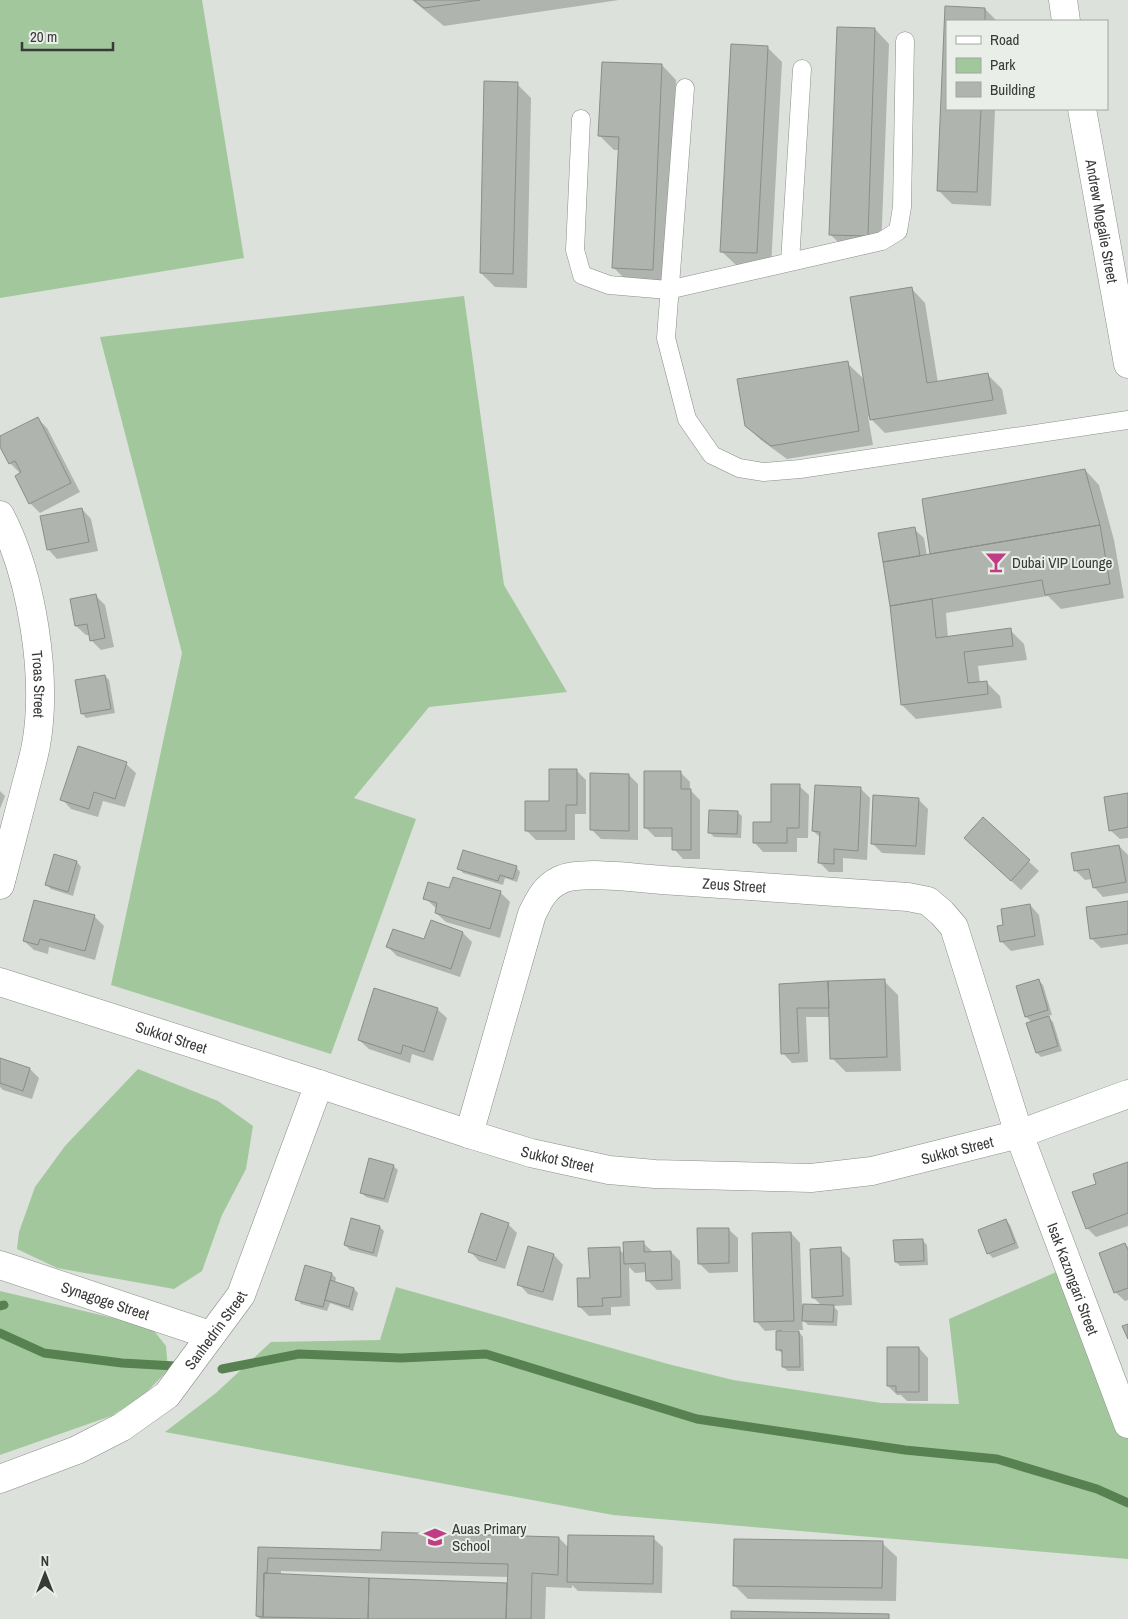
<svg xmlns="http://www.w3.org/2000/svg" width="1128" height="1619" font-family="'Archivo Narrow',sans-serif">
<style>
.green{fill:#a2c79c}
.shadow{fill:#0003;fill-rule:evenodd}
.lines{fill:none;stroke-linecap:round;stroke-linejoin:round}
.stream{stroke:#578150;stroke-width:9}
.building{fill:#b0b4af;stroke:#8a8e89}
.service-casing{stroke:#898e89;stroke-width:19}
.minor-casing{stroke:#898e89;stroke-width:29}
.service{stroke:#fff;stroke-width:18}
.minor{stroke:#fff;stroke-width:28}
.labels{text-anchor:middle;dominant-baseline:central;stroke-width:4;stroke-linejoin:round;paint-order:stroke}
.street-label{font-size:15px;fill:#383a38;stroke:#e9eee9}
.poi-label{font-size:15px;fill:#383a38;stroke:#e9eee9;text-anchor:start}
</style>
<rect width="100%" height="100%" fill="#dce1db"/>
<path class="green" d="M0,0H202L244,258L0,298Z
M464,296L504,585L567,692L429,707L354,798L416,819L331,1054L111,985L182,653L100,337Z
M138,1069L218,1101L253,1126L246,1169L222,1215L202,1271L174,1289L57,1268L17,1249L19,1232L35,1187L65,1146Z
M1070,1266L1128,1424V1559L613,1515L165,1432L216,1393L271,1342L380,1340L396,1287L668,1364L733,1380L881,1403L959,1404L949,1319Z
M0,1291L151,1327L166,1346L168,1370L144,1395L111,1416L0,1455Z"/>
<path class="shadow" d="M412,0H619L444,26Z
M946,8L985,9L997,21H947V109H995L991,206L952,204L938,190Z
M875,29L889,44L881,250L845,249L830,234Z
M768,48L782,62L771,267L736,265L721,251Z
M662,65L676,80L666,284L628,282L613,267L619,150H614L600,136Z
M517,84L531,98L527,288L495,287L481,273Z
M911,288L925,303L938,383L988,375L1002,389L1007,414L885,433L868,416L873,445L787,459L761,440L746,426L847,363L865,380Z
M38,419L47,428L80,492L40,513L30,503L21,474L10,463L0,444V438Z
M1085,470L1099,485L1114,540L1124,598L1061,609L1048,596L946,613L948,638L1010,630L1024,644L1027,660L978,666L980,683L986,682L1000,696L1002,708L916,719L902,705L891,606L884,561L914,529L924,538L927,556Z
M82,509L91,519L98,551L57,559L48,549Z
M96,596L105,605L114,647L101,650L91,640L90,635H86L76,626Z
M105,676L109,680L115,713L86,718L82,713Z
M126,764L136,773L125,807L103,801L98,817L71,809L62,799Z
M576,770L586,780V814H575V840H536L526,830Z
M680,772L690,782V790L700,800V859H683L674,849V837H655L645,827Z
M629,775L638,784V840L601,839L592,830Z
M799,786L809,795L808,838H797V852H763L754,842L772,824Z
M861,789L870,798L867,860L843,858V872H829L819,862L821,838L813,831Z
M0,791L5,796L0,809Z
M1128,794V838L1120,839L1110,830Z
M918,799L928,809L925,855L882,853L872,843Z
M737,812L742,816L741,838L714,837L709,832Z
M983,819L1039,871L1021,890L975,847Z
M1119,846L1128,855V893L1103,897L1094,887L1092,879L1085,880L1076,871Z
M55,856L77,862L81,867L73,896L51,889L47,885Z
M516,867L520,872L517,882L505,878L503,885L463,873L459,868Z
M450,889L500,892L510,902L500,938L446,922L436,913L437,909L425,898Z
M1128,902V944L1101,948L1092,939Z
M1030,905L1039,915L1044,945L1011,951L1001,941L1005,926Z
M94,916L104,926L95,960L49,947L48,954L34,950L24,941Z
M463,933L472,942L460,977L397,956L388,947Z
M884,981L898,995L901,1071L846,1072L832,1058L830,1017H806L808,1062L792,1063L783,1053L780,985Z
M1039,981L1043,985L1052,1015L1047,1016L1053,1022L1062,1051L1041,1057L1037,1053L1028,1024L1032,1022L1026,1017L1018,987Z
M437,1009L447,1018L433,1061L412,1054L410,1063L369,1049L359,1040Z
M0,1060L30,1069L39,1078L32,1099L3,1090L0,1087Z
M1128,1163V1226L1096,1237L1087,1228L1098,1185Z
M393,1166L398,1170L388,1203L366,1197L361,1192Z
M1006,1220L1010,1225L1019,1248L993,1258L988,1253Z
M508,1224L517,1233L505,1269L479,1261L470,1251Z
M380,1227L384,1231L377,1257L350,1250L345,1245Z
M728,1229L738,1238V1272L709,1273L699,1263Z
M791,1233L800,1243L802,1305L822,1306L813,1297L840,1249L850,1258L852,1305L833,1306L838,1311L837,1326L808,1325L802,1319L803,1330H782V1332H799L803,1337L804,1371H788L783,1367V1354L777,1349V1330L765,1331L756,1321Z
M922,1240L927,1245L928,1265L900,1266L896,1262Z
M643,1243L653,1252H671L680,1261L681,1289L657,1290L647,1280V1272L635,1273L629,1267L630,1306L611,1307V1315L589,1316L579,1306L591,1279L619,1249L625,1255Z
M1125,1244L1128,1247V1300L1125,1301L1115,1292Z
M529,1248L554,1255L563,1265L553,1301L528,1294L519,1284Z
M332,1274L336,1278L335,1283L354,1289L358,1293L353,1311L330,1303L327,1311L301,1304L297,1299Z
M919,1348L928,1358V1401H907L901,1395H897L888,1386Z
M559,1538L569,1548L653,1538L663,1547L662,1593L578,1591L572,1585V1588L546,1587L545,1619H260L257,1616L259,1548L382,1551ZM281,1571L509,1577L508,1584L281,1575Z
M882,1543L897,1557L896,1601L748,1599L734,1585Z"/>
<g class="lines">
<path class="stream" d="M0,1306L4,1305
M0,1333L44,1353L122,1363L175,1366
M222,1369L299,1354L401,1358L486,1354L697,1419L905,1450L997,1459L1097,1489L1128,1503"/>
</g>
<path class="building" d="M414,0H480L424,8Z
M945,6L985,8V21H947V109H981L977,192L937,191Z
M837,27L875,28L868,236L829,235Z
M731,44L768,46L757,253L720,252Z
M602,62L662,64L653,270L612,268L619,137L598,136Z
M484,81L518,82L513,274L480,273Z
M912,287L927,383L988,373L993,400L870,420L850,297Z
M848,361L859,431L771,446L745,426L737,379Z
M38,417L71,483L29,504L15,476L21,472L15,461L9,464L0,447V436Z
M1085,469L1100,525L930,554L922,499Z
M82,508L89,542L47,550L40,516Z
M1100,525L1110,584L1045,595L1042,580L890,606L883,562Z
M915,527L920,556L883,562L878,533Z
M96,594L105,638L90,641L87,624L75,626L70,599Z
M932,599L936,638L1011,628L1013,646L964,652L968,683L987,681L988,694L901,705L890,606Z
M105,675L111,709L81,714L75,680Z
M78,746L127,762L115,799L94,792L89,809L60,800Z
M549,769H577V805H566V831H525V801H549Z
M644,771H681V789H691V850H672V828H644Z
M590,773L629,774V831L590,830Z
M771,784H800L799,828H787V843H753V822H771Z
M815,785L861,787L858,851L834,849V864L818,863L820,832L812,831Z
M1128,793V827L1109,831L1104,797Z
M873,795L919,798L916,846L871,844Z
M709,810L738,811L737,834L708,833Z
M983,817L1030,860L1011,881L964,838Z
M1119,845L1126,882L1093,888L1089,869L1074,871L1071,853Z
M463,850L517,866L513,879L500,875L498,881L457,869Z
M54,854L77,861L68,892L45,885Z
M453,877L501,891L490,929L435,913L437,903L423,899L428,882L449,888Z
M34,900L95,915L85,951L40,939L38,945L23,941Z
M1128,901V934L1090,939L1086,907Z
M1030,904L1035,936L1000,942L997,926L1003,925L1001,909Z
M431,920L463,932L451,969L386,947L393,929L424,939Z
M885,979L887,1057L830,1059L828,981Z
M1039,979L1048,1010L1025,1017L1016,986Z
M828,981L829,1008H797L799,1053L781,1054L779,984Z
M374,988L438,1008L424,1052L403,1045L401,1054L358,1040Z
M1049,1016L1058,1046L1036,1053L1026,1023Z
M0,1058L30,1068L23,1091L0,1083Z
M369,1158L394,1165L384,1199L360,1193Z
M1128,1162V1213L1086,1229L1072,1192L1096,1184L1093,1174Z
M481,1213L509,1223L496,1261L468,1252Z
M351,1218L380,1226L373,1253L344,1245Z
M1006,1219L1015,1243L987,1254L978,1230Z
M697,1228H729V1263L698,1264Z
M791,1232L794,1321L754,1322L752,1233Z
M923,1239L924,1261L895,1262L893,1240Z
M644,1241V1252L671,1251L672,1280L646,1281L645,1263L624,1264L623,1242Z
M1125,1243L1128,1250V1288L1114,1293L1099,1253Z
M528,1246L554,1254L543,1292L517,1285Z
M620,1247L621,1297L602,1298L603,1306L578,1307L577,1278H590L588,1248Z
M841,1247L843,1296L812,1298L810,1249Z
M305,1265L332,1273L323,1307L295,1300Z
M330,1280L354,1288L349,1307L325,1300Z
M803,1304L834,1305L833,1322L802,1321Z
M1128,1324V1339L1122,1326Z
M776,1331H799L800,1367H782V1350H776Z
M887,1347H919V1392H896V1386H887Z
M382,1532L559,1537L558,1575L532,1573L531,1619H506L508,1564L268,1558L267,1573H264L263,1617L256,1616L258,1547L381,1550Z
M568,1535L654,1536L653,1584L567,1582Z
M734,1539L883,1541L882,1588L733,1586Z
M264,1573L369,1578L368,1619L263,1617Z
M369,1578L507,1583L506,1619H368Z
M731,1611L889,1614V1619H731Z"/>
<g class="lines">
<g class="service-casing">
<path id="service" d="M685,88L666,338L687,419L712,455L739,468L764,472L800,469L1128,420
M581,119L575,250L582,275L609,285L668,290L882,241L898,231L902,207L905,41
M790,262L802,69"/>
</g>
<g class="minor-casing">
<g id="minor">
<path d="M1063,0L1066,21"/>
<path id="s1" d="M1082,109L1128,364"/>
<path id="s2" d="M0,515C32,576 48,677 36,745C33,761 28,777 24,793C16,824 8,854 0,885"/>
<path id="s3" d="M0,982L319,1084L469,1134L531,1153L609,1170L655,1174L811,1178L872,1171L1019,1134L1128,1094"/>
<path id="s4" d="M469,1134L532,914C539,900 545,887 560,880C580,870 638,878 662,880C744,885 826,891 908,897L928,901L942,913L954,927L1019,1134L1128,1424"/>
<path id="s5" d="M0,1265L210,1335"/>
<path id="s6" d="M0,1479L77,1450L122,1427L167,1395L241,1295L319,1084"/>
</g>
</g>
<use href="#service" class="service"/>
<use href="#minor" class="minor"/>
</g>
<defs>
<g id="bar-bare" transform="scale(1.725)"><path d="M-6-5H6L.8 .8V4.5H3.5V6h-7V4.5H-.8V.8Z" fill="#c03d84" stroke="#e9eee9" stroke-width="2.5" paint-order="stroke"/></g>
<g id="school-bare" transform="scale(1.725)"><path d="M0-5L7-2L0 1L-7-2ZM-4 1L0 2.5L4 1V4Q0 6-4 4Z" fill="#c03d84" stroke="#e9eee9" stroke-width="2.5" paint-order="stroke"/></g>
</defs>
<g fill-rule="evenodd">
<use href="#bar-bare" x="996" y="562"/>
<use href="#school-bare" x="435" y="1537"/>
</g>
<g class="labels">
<g class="street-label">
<text stroke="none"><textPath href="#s1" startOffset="114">Andrew Mogalie Street</textPath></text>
<text stroke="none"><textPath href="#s2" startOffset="175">Troas Street</textPath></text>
<text stroke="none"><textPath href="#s4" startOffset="449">Zeus Street</textPath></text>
<text stroke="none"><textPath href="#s3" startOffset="180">Sukkot Street</textPath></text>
<text stroke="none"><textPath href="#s3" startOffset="989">Sukkot Street</textPath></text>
<text stroke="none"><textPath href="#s3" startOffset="585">Sukkot Street</textPath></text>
<text stroke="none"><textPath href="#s4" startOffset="1052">Isak Kazongari Street</textPath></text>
<text stroke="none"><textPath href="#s5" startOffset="111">Synagoge Street</textPath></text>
<text stroke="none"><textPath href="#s6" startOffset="269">Sanhedrin Street</textPath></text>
</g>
<g class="poi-label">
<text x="1012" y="562">Dubai VIP Lounge</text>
<text x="452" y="1528">Auas Primary<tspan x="452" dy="17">School</tspan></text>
</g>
</g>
<rect x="946" y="20" width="162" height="90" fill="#e9eee9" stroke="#a2a6a2"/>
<rect x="956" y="36" width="25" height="8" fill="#ffffff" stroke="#a2a6a2"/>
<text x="990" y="45" font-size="15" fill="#383a38">Road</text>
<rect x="956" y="58" width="25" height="15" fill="#a2c79c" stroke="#a2a6a2"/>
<text x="990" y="70" font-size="15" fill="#383a38">Park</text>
<rect x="956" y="82" width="25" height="15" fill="#b0b4af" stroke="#a2a6a2"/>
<text x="990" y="95" font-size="15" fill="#383a38">Building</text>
<g transform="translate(45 1574)" stroke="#e9eee9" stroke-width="4" paint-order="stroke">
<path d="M0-4L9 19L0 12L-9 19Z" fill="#383a38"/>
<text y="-8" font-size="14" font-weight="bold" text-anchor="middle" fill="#383a38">N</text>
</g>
<path d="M22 42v8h91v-8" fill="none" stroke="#383a38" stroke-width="2.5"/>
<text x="30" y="42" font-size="15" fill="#383a38" stroke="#e9eee9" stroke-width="4" paint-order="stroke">20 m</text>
</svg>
